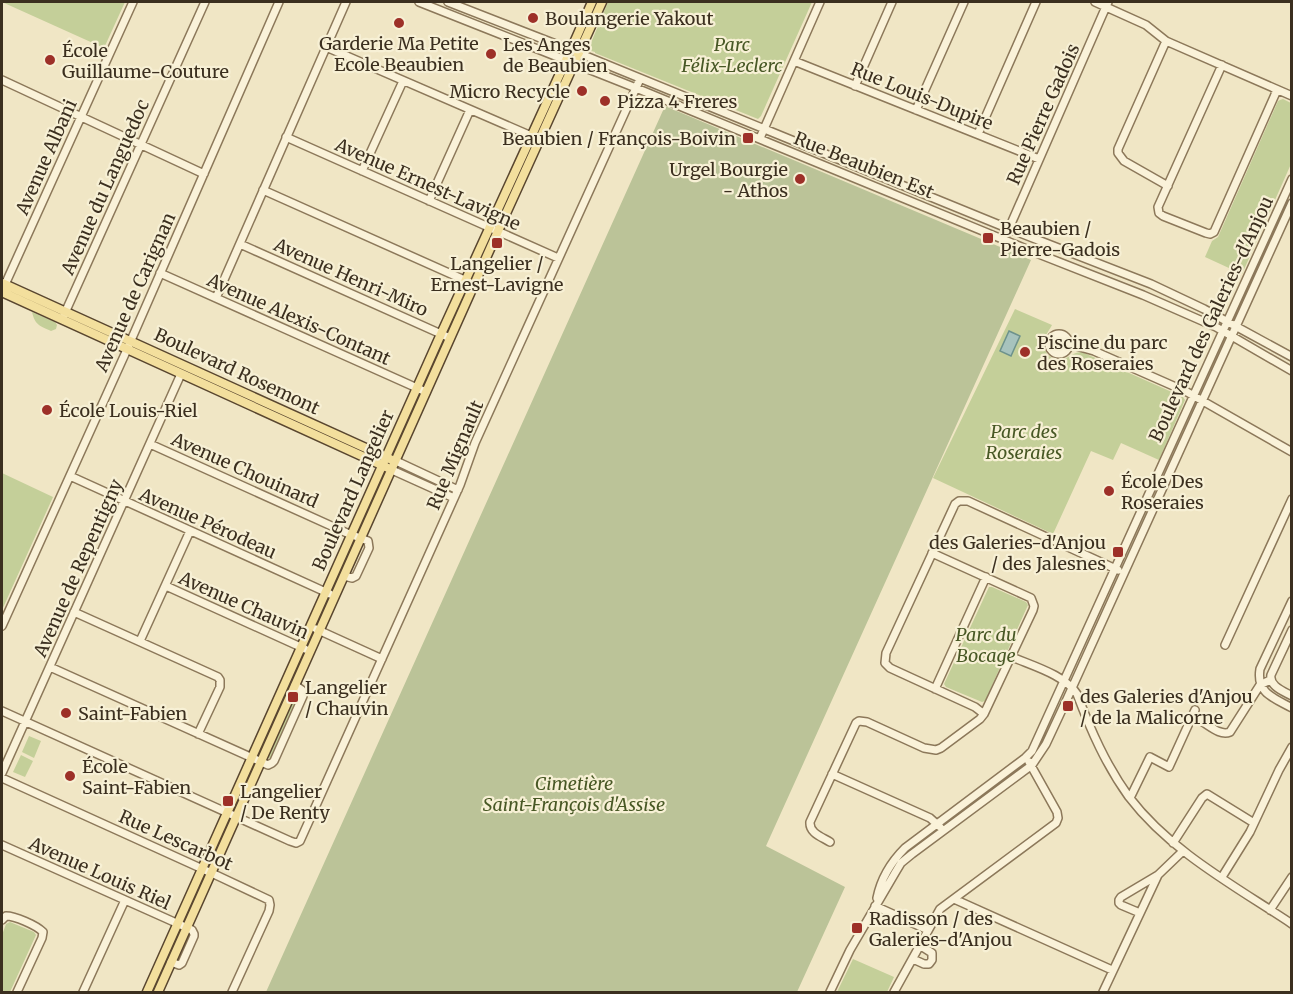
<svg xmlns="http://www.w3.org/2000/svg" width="1293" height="994" font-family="Merriweather,serif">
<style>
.green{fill:#c4cf99}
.cemetery{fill:#bbc398}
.water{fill:#a7c3bd;stroke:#6d928c;stroke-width:1.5}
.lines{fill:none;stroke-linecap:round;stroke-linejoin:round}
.minor-casing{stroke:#8c785a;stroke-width:10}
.major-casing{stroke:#59462f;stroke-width:11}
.minor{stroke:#faf2d9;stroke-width:7}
.major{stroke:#f3df9d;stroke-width:8}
.poi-dot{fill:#9d3028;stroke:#f7f0d5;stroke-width:2}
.labels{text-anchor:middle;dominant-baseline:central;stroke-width:4.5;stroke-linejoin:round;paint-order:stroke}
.poi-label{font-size:18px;fill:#3b2f1f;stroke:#f7f0d5;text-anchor:start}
.park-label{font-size:18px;font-style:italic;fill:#485825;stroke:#f7f0d5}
.street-label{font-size:18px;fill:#3b2f1f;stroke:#f7f0d5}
</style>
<rect width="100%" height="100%" fill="#f0e6c5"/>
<path class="green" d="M2,2H125L104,48Z
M608,2H812L761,116L758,119L595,53V52L588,50Z
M1283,99L1291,103V164L1242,274L1205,257L1212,241L1218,237L1278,101L1280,100Z
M1015,309L1052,325C1050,329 1046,334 1045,338C1040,350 1052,364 1064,359C1071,356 1074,352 1082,352L1183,397L1185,400L1159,460L1121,443L1113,460L1091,451L1053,534L933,478Z
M32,312L55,322L57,325L56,329L51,331C40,326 35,325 32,312Z
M2,473L53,497L2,610Z
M989,587H992L1026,602L1028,605L985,701L982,702L946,687L944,684Z
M296,695L299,697L271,759L268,757L294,700L295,701Z
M29,736L41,741L34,758L22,752Z
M21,755L33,761L25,777L13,772Z
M10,922L34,932L36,935L10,992H2V935L6,924Z
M853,959L894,977L887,992H837Z"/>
<path class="cemetery" d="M665,106L1031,260L766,846L845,887L797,992H266Z"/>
<path class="water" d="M1009,331L1020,336L1011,356L1000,351Z"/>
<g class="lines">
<g class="minor-casing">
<path id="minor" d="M419,2L636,88L1036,253L1143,295L1216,327L1292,371
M448,2L571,50L1002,226L1151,284L1204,309L1292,357
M1095,2L1146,25L1166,41L1292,96
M1166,41L1118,149V153L1124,161L1168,186
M326,47L536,138
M794,61L1039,159
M1222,65L1158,207L1159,213L1163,216L1206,233L1210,234L1214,232L1277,90
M2,80L204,174
M855,86L892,2
M916,110L964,2
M978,134L1036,2
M286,137L558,258
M760,138L820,2
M362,171L403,81
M263,190L469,282
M429,201L470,110
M1007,233L1108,2
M240,244L450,338
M160,273L426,392
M3,289L133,2
M216,298L346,2
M64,315L205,2
M1049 344a10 10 0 1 1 20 0a10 10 0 1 1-20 0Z
M1069,344L1094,351L1187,392L1292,452
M150,444L347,533L368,541L369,548L356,576L352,578L344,576
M396,461L458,490
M392,470L454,498
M70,476L330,594
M166,586L305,649
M1292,601L1260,669C1256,693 1274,698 1292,708
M74,612L218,677L220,680V687L198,734
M2,626L125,354L279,2
M316,629L382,659
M1292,630L1271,675C1269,686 1283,691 1292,696
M140,641L190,531
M1225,645L1292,499
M1012,657C1033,666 1065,675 1077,694C1091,731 1106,765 1129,797C1171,852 1235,886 1292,924
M50,667L268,765L272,763L274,761L303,696L302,690L295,685
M935,689L986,577
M2,711L290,841L296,843L300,841L460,485L475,443L640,79
M984,714L975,707L890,668L885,663L886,653L955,504L959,501H968L1118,570
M1201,721C1210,726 1220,736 1230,732L1260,685L1270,680
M2,773L181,374
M832,774L930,818L940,827
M2,778L218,876L269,900L270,905L269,911L232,992
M1130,798L1150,757L1169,767L1195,710
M830,842C822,837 809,833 810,822L856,723L859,721L867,722L924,748L936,750L941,748L980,719L984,714L1033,610L1034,606L1031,598L932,553
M1173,843L1202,798L1207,794L1254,823
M2,845L192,930L194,934V936L182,963L179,965L171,962
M1222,877L1250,832L1279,770L1292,747
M877,898C881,878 891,862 905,848L1025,758L1032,751L1292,179
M954,899L1112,970
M875,906L928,930
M1270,910L1292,877
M1140,913L1121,905L1119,903V900L1121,897L1158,875
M2,920L6,916C15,916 36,925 43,932L42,938L17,992
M913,959L924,964H929L932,960V953L921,946
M83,992L125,900
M830,992L850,950L895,873L901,863L912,854L1032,765L1046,744L1067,699L1292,203
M894,992L940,909L1056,823L1058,818L1057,812L1029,762
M1103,992L1158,875L1183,851"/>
</g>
<g class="major-casing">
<path id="major" d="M2,283L390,459
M2,292L386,467
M147,992L441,334L573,45L592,2
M158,992L498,231L602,2"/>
</g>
<use href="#minor" class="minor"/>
<use href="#major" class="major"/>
</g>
<g class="poi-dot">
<circle cx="533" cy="18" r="6"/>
<circle cx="399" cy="23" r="6"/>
<circle cx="491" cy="54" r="6"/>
<circle cx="50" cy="60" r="6"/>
<circle cx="582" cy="91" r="6"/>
<circle cx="605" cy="101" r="6"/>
<rect x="742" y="132" width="12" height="12" rx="3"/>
<circle cx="800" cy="179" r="6"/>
<rect x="982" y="232" width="12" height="12" rx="3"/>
<rect x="491" y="237" width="12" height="12" rx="3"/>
<circle cx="1025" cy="352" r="6"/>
<circle cx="47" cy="410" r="6"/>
<circle cx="1109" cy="491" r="6"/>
<rect x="1112" y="546" width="12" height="12" rx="3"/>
<rect x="287" y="691" width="12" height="12" rx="3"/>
<rect x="1062" y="700" width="12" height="12" rx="3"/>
<circle cx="66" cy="713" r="6"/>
<circle cx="70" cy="776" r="6"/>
<rect x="222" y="795" width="12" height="12" rx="3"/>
<rect x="851" y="922" width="12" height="12" rx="3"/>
</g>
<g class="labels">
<g class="poi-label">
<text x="545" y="18">Boulangerie Yakout</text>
<text x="399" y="43" text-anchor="middle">Garderie Ma Petite<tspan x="399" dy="21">Ecole Beaubien</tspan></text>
<text x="503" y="44">Les Anges<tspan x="503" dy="21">de Beaubien</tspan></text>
<text x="62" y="50">École<tspan x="62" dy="21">Guillaume-Couture</tspan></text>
<text x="570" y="91" text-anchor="end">Micro Recycle</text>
<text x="617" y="101">Pizza 4 Freres</text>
<text x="736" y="138" text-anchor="end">Beaubien / François-Boivin</text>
<text x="788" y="169" text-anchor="end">Urgel Bourgie<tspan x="788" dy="21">- Athos</tspan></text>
<text x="1000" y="228">Beaubien /<tspan x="1000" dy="21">Pierre-Gadois</tspan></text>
<text x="497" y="263" text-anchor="middle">Langelier /<tspan x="497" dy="21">Ernest-Lavigne</tspan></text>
<text x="1037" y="342">Piscine du parc<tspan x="1037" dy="21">des Roseraies</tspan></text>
<text x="59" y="410">École Louis-Riel</text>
<text x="1121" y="481">École Des<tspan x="1121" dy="21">Roseraies</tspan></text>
<text x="1106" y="542" text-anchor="end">des Galeries-d'Anjou<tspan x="1106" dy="21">/ des Jalesnes</tspan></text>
<text x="305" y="687">Langelier<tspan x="305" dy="21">/ Chauvin</tspan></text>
<text x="1080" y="696">des Galeries d'Anjou<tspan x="1080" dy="21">/ de la Malicorne</tspan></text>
<text x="78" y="713">Saint-Fabien</text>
<text x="82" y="766">École<tspan x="82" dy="21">Saint-Fabien</tspan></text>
<text x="240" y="791">Langelier<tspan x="240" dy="21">/ De Renty</tspan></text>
<text x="869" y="918">Radisson / des<tspan x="869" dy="21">Galeries-d'Anjou</tspan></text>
</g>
<g class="park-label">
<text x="732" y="44">Parc<tspan x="732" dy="21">Félix-Leclerc</tspan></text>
<text x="1024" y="431">Parc des<tspan x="1024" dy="21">Roseraies</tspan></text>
<text x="986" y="634">Parc du<tspan x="986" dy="21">Bocage</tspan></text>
<text x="574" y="783">Cimetière<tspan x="574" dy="21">Saint-François d'Assise</tspan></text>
</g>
<g class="street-label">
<text transform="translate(922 96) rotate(22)">Rue Louis-Dupire</text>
<text transform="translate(1043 114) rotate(-66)">Rue Pierre Gadois</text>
<text transform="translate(46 157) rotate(-66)">Avenue Albani</text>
<text transform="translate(864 165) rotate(22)">Rue Beaubien Est</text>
<text transform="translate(428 184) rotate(24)">Avenue Ernest-Lavigne</text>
<text transform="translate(105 187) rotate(-66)">Avenue du Languedoc</text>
<text transform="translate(351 277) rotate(24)">Avenue Henri-Miro</text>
<text transform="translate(135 292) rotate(-66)">Avenue de Carignan</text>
<text transform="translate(299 319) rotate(24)">Avenue Alexis-Contant</text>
<text transform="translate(1211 319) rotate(-65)">Boulevard des Galeries-d'Anjou</text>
<text transform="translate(237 371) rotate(25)">Boulevard Rosemont</text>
<text transform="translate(455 455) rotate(-67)">Rue Mignault</text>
<text transform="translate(245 470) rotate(24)">Avenue Chouinard</text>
<text transform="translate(353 490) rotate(-66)">Boulevard Langelier</text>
<text transform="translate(208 523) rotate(24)">Avenue Pérodeau</text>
<text transform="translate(78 568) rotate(-66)">Avenue de Repentigny</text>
<text transform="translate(244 605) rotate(24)">Avenue Chauvin</text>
<text transform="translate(176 840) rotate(24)">Rue Lescarbot</text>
<text transform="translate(100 873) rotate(24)">Avenue Louis Riel</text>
</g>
</g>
<rect width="1293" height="994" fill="none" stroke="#3b2f1f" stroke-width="6"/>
</svg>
